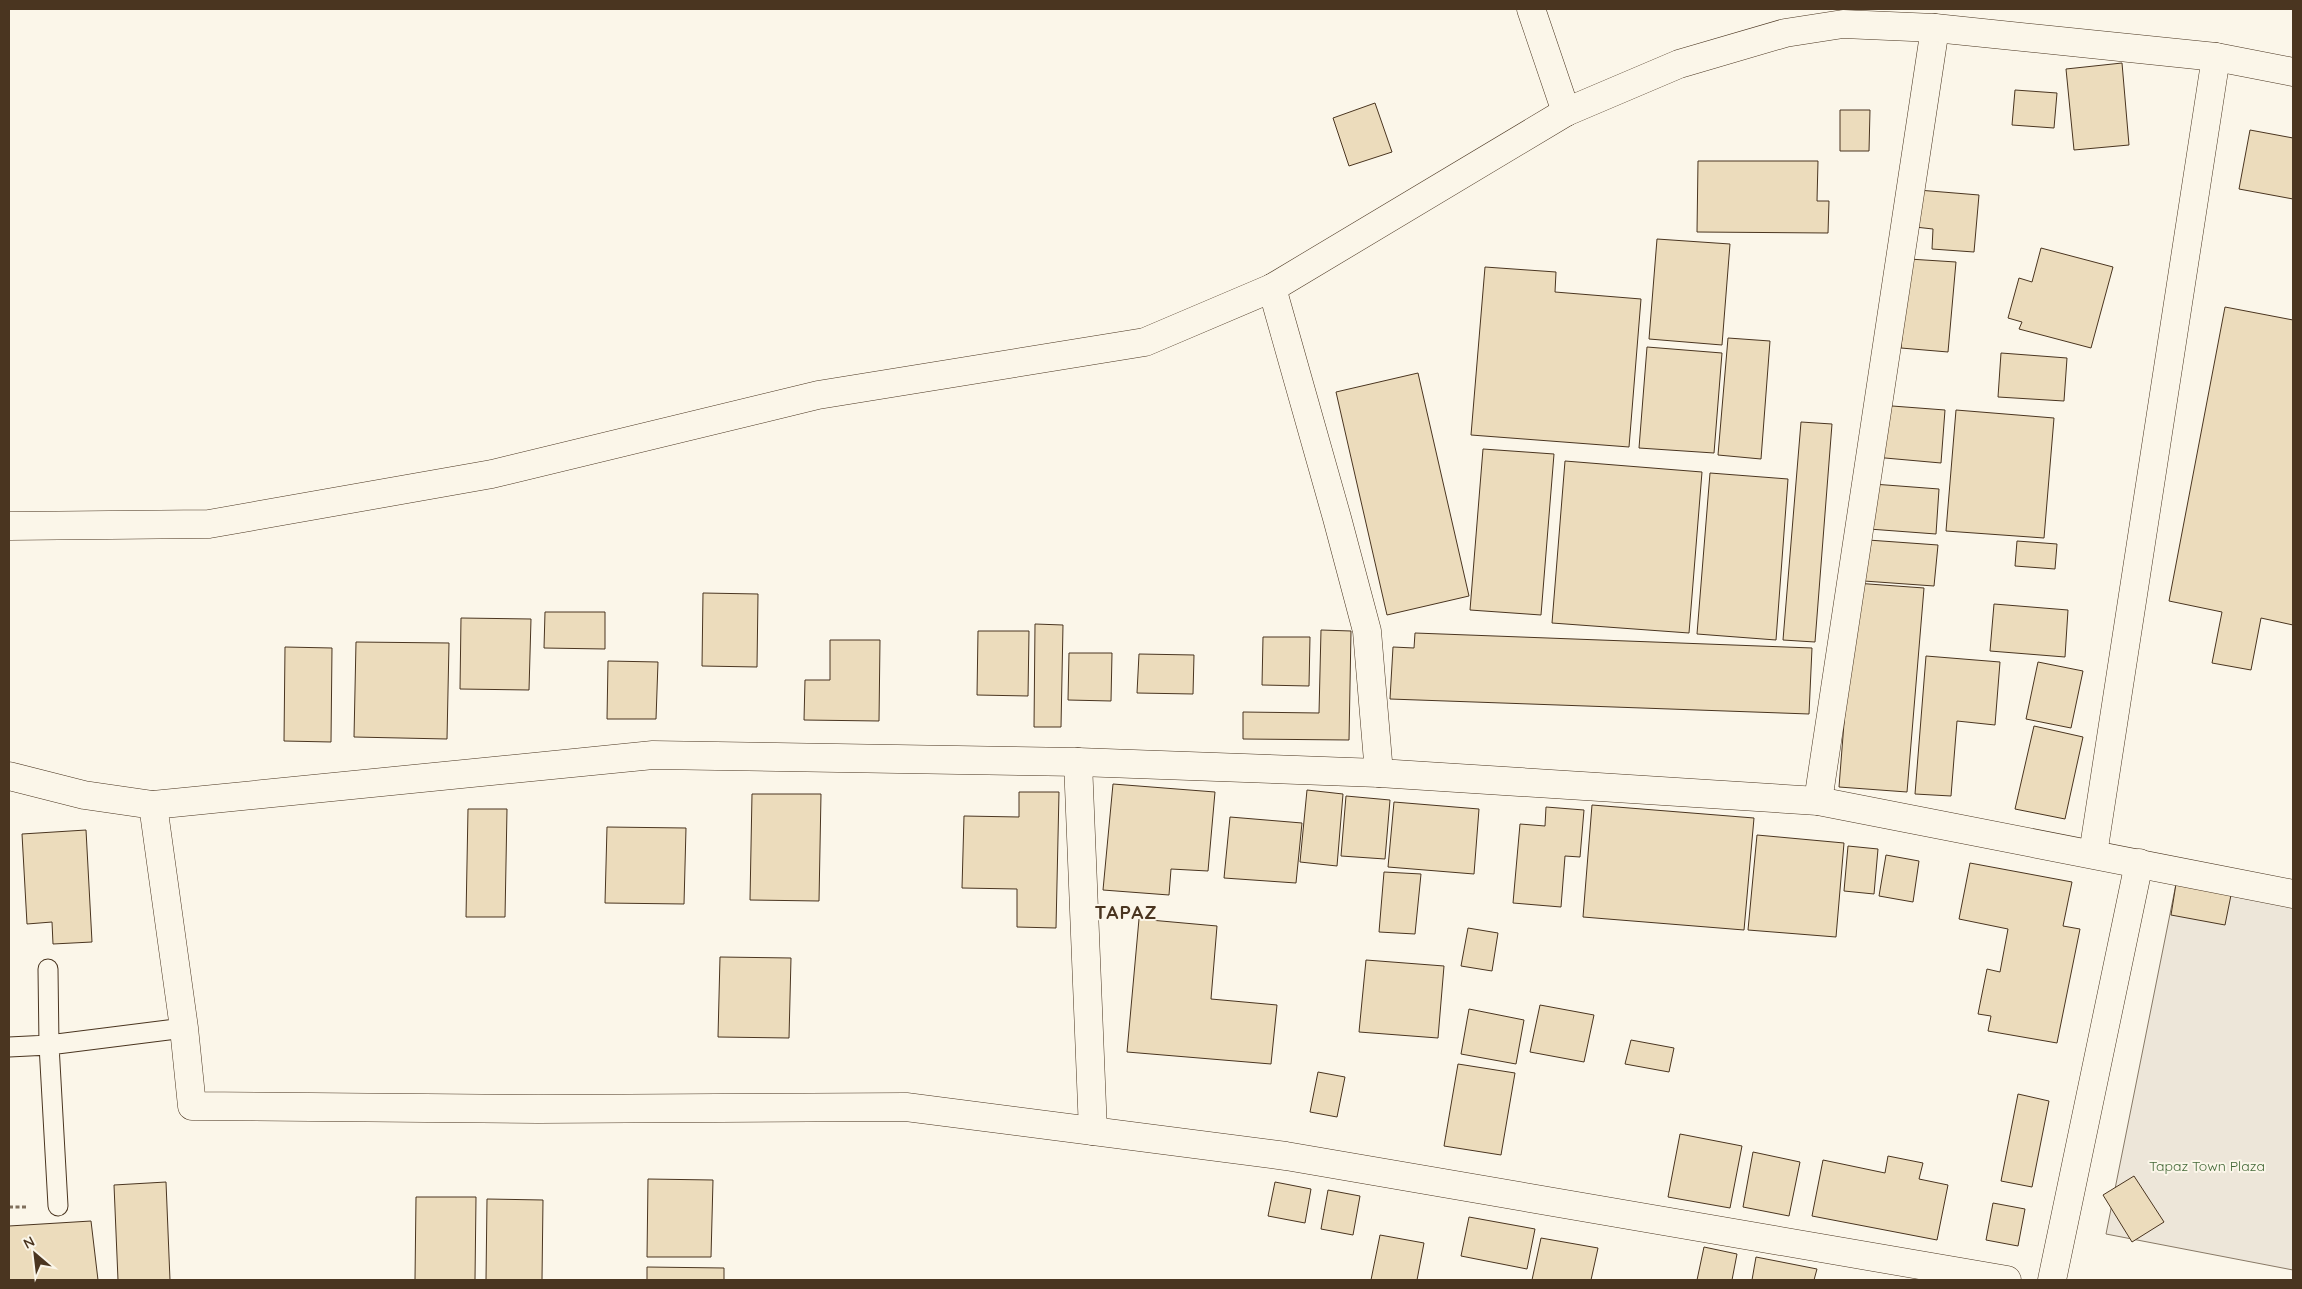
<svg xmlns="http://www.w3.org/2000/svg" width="2302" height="1289" font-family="Quicksand,sans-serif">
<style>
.green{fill:#ede6d9;stroke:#887966}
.building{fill:#ecdcbc;stroke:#4a3520}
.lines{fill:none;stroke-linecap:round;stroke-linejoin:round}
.service-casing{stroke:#4a3520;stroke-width:21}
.minor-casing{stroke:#4a3520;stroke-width:29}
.tertiary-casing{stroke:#4a3520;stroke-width:29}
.primary-casing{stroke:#4a3520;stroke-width:29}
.path{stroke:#7f6f5c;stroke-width:3;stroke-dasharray:4 2.5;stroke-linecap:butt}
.service{stroke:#fbf6e9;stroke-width:19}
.minor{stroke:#fbf6e9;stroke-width:28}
.tertiary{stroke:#fbf6e9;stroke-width:28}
.primary{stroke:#fbf6e9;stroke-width:28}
.labels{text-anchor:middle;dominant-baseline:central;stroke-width:4;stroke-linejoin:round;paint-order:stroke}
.park-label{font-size:14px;fill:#436837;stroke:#fbf6e9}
.district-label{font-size:19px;font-weight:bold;letter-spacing:1px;fill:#4a3520;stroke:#fbf6e9}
</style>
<rect width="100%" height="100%" fill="#fbf6e9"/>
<path class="green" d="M2176,884L2293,906V1270L2106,1234Z"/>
<path class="building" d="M2122,63L2129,145L2074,150L2066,69Z
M2015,90L2057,93L2054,128L2012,125Z
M1375,103L1392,152L1349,166L1333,118Z
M1840,110H1870L1869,151H1840Z
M2250,130L2293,138V199L2239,189Z
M1698,161H1818L1817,201H1829L1828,233L1697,232Z
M1918,190L1979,195L1974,252L1932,249L1933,229L1915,227Z
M1657,239L1730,244L1722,345L1649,339Z
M2041,248L2113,267L2091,348L2019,329L2022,322L2008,318L2019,278L2032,282Z
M1909,259L1956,262L1948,352L1901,348Z
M1485,267L1556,272L1555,292L1641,299L1629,447L1471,435Z
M2225,307L2293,320V625L2261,618L2251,670L2212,663L2222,612L2169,601Z
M1728,338L1770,341L1761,459L1718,455Z
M1647,347L1722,353L1714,453L1639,448Z
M2001,353L2067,358L2064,401L1998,397Z
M1418,373L1469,596L1387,615L1336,392Z
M1879,405L1945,410L1941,463L1874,457Z
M1956,410L2054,418L2044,538L1946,531Z
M1801,422L1832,424L1815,642L1783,640Z
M1483,449L1554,454L1541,615L1470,610Z
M1565,461L1702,472L1689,633L1552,623Z
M1710,473L1788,479L1776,640L1697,634Z
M1873,484L1939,489L1936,534L1869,529Z
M1868,540L1938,545L1934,586L1864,581Z
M2017,541L2057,544L2055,569L2015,566Z
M1855,583L1924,588L1907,792L1839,787Z
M703,593L758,594L757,667L702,666Z
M1994,604L2068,610L2065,657L1990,651Z
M545,612H605V649L544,648Z
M461,618L531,619L529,690L460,689Z
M1035,624L1063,625L1061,727H1034Z
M1321,630L1351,631L1349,740L1243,739V712L1319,713Z
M978,631H1029L1028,696L977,695Z
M1415,633L1812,648L1809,714L1390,699L1393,647L1414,648Z
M1263,637H1310L1309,686L1262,685Z
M830,640H880L879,721L804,720L805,680H830Z
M356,642L449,643L447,739L354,737Z
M285,647L332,648L331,742L284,741Z
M1069,653H1112L1111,701L1068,700Z
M1139,654L1194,655L1193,694L1137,693Z
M1926,656L2000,662L1995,725L1957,721L1951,796L1915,794Z
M608,661L658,662L656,719H607Z
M2038,662L2083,671L2071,728L2026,719Z
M2034,726L2083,737L2065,819L2015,809Z
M1113,784L1215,792L1208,871L1171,869L1169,895L1103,890Z
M1307,790L1343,794L1337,866L1300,862Z
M1019,792H1059L1056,928L1017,927V889L962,888L964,816L1019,817Z
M752,794H821L819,901L750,900Z
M1346,796L1390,800L1385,859L1341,856Z
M1394,802L1479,809L1474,874L1388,867Z
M1592,805L1754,818L1744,930L1583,917Z
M1546,807L1584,810L1580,857L1565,856L1561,907L1513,903L1520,824L1545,826Z
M468,809H507L505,917H466Z
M1230,817L1302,823L1296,883L1224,878Z
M607,827L686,828L684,904L605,903Z
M86,830L92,942L53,944L52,922L27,924L22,834Z
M1757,835L1844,843L1836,937L1748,930Z
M1848,846L1878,849L1874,894L1844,891Z
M1886,855L1919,861L1913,902L1879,896Z
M1970,863L2072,882L2063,926L2080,929L2057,1043L1988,1031L1991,1016L1978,1014L1987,969L2000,972L2008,929L1959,919Z
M1384,872L1421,874L1415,934L1379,932Z
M2176,884L2231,895L2225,925L2171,915Z
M1139,919L1217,926L1211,999L1277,1005L1271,1064L1127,1052Z
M1468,928L1498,933L1492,971L1461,966Z
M720,957L791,958L789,1038L718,1037Z
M1366,960L1444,966L1438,1038L1359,1032Z
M1540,1005L1594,1015L1584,1062L1530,1052Z
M1469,1009L1524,1020L1516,1064L1461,1054Z
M1631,1040L1674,1048L1669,1072L1625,1064Z
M1458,1064L1515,1073L1501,1155L1444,1146Z
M1318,1072L1345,1077L1337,1117L1310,1112Z
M2018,1094L2049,1101L2032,1187L2001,1181Z
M1680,1134L1742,1146L1730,1208L1668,1197Z
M1753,1152L1800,1162L1789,1216L1743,1207Z
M1888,1156L1923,1163L1919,1179L1948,1185L1937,1240L1812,1216L1823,1160L1885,1173Z
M2134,1176L2164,1222L2132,1242L2103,1195Z
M648,1179L713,1180L711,1257H647Z
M166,1182L170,1280H118L114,1185Z
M1275,1182L1311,1189L1305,1223L1268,1216Z
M1328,1190L1360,1196L1353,1235L1321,1229Z
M416,1197H476L475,1280H415Z
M487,1199L543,1200L542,1280H486Z
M1993,1203L2025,1209L2018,1246L1986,1240Z
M1469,1217L1535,1229L1527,1269L1461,1256Z
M91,1221L98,1280H9V1226Z
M1380,1235L1424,1243L1417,1280H1371Z
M1541,1238L1598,1248L1591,1280H1532Z
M1704,1247L1737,1254L1732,1280H1697Z
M1756,1257L1817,1269L1814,1280H1752Z
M647,1267L724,1268V1280H647Z"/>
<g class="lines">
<g class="service-casing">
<path id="service" d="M48,969L49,1045L58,1206
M9,1047L49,1045L184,1028"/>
</g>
<g class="minor-casing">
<path id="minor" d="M1531,9L1566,112
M1272,288L1337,518L1367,631L1379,773
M1078,762L1093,1131
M1818,801L1935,28
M2093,854L2216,57
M2052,1280L2139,863"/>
</g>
<g class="tertiary-casing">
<path id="tertiary" d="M9,526L209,524L492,474L818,395L1145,342L1272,288L1566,112L1679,64L1785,33L1843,24L1935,28L2216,57L2293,72
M153,805L184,1028L192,1106L538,1109L906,1107L1286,1156L2007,1280"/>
</g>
<g class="primary-casing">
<path id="primary" d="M9,776L84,795L153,805L653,755L1078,762L1379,773L1818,801L2293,894"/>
</g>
<path class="path" d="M9,1207H27"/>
<use href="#service" class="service"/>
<use href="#minor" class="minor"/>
<use href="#tertiary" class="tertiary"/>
<use href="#primary" class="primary"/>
</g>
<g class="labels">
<g class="park-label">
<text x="2207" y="1166">Tapaz Town Plaza</text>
</g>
<g class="district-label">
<text x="1126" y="912">TAPAZ</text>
</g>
</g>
<rect width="2302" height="1289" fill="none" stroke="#4a3520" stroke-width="20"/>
<g transform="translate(35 1254) rotate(332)" stroke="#fbf6e9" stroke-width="4" paint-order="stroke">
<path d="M0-4L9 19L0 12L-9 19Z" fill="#4a3520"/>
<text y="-8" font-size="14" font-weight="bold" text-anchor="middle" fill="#4a3520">N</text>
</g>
</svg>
